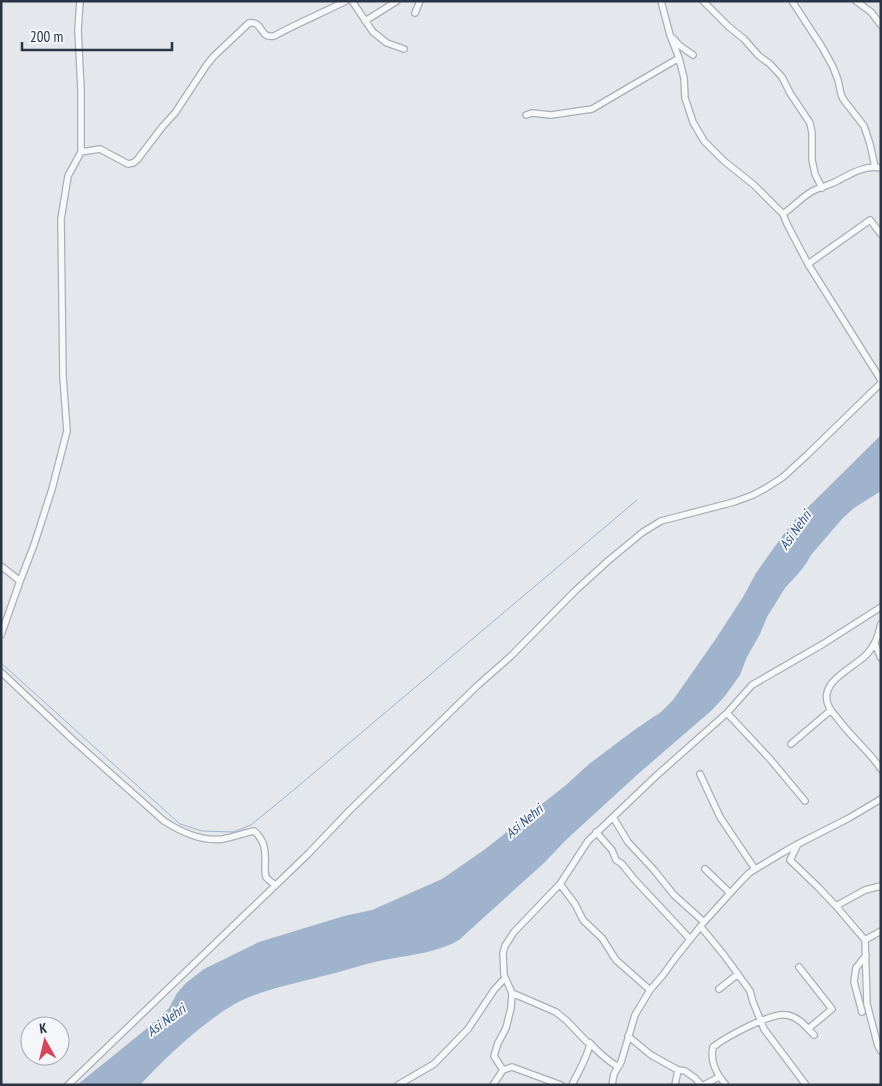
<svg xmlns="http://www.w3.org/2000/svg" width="882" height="1086" font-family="'PT Sans Narrow',sans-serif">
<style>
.water{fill:#9fb4cc}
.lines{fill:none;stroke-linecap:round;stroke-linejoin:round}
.stream{stroke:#9fb4cc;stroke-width:1}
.minor-casing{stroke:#a9aeb7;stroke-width:8}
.minor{stroke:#f7f8fa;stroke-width:5.5}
.labels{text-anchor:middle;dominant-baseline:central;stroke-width:4;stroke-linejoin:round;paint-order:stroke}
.water-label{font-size:14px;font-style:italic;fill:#34527a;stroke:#f4f6f9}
</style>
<rect width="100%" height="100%" fill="#e4e7ec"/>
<path class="water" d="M881,435V491L854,508L842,519L811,555L806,564L797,575L785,588L767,617L760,634L747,657L740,675L725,696L711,711L638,774L566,840L544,863L459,940C433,955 403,955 375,962C358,966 341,972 323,976C294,984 259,990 233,1005C201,1024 165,1058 140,1085H77L156,1021L169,1008L177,993L186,983L204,969L259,942L344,916L372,910L442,879L484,850L566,785L589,764L637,728L661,712L673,700L715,640L743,597L756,573L791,524Z"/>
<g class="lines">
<path class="stream" d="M1,663L180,824L202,831L233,832L251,825L290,793L637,500"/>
<g class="minor-casing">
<path id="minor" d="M352,1L373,32L387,43L404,49
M661,1L670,35L679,58L684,78L685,98L693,122L704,141L724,161L754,185L783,214L787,224L808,264L881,380
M703,1L728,26L744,39L759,56L770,64L782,77L790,93L810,123L812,133V160L815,174L822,188
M792,1L822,47L833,67L838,80L841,94L843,99L864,126L870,144L875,167
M856,1L871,12L881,25
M415,13L420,1
M365,21L397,1
M673,38L679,45L693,55
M526,115L532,113L551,115L592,109L679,58
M81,152L100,149L128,164L133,163L137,160L163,126L175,113L206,66L213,57L249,23C264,21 259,39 274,36C298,23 322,13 346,1
M783,214C793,207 801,198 811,192C818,188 826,186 833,183C848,176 864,164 881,168
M808,264L870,220L881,234
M1,566L20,581
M881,624C878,636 875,646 866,655C852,669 817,682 829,707C831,711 835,715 838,719C851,737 869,751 881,769
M1,635L20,581L34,545L52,489L67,431L63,377L61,219L68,176L81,152V90L78,30L80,1
M875,644L881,658
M1,672L73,740L164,821C181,832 202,842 223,839C234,837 244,833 254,831C265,840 266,852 265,865C265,868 265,874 266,877C268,880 273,883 275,885
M727,713L770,759L805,801
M791,744L831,710
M700,774L720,817L755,869
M613,817L628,842L654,870L674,895L704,922
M596,832L612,850L616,860L622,864L634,879L690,939
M798,844L790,860L818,887L836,906L865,940
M705,869L730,893
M560,884L575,904L583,920L602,938L616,960L650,990
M836,906L865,890L881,886
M701,927L724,955L750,991L753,1002L764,1029L806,1085
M881,931L865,940L867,1004L878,1046L881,1051
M799,967L832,1009L808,1029
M719,989L738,974
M512,993L556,1012L567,1021L587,1042L590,1043C588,1057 578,1072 572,1085
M862,1012L854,982L856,968L866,955
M628,1036L651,1055L678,1070L685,1071L695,1078L701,1085
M590,1043C598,1052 607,1060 618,1067
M503,1070L494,1056L498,1043L506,1028L511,1008L512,993L504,975L503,953L505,946L514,932L560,884L588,841L656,776L727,713L752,685L823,644L881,607
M68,1085L308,854L349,811L477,686L511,656L575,591L609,560L643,532L661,521L734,502L753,495L766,488L783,477L807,455L881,383
M398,1085L434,1064L468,1029L494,990L505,978
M493,1085L503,1070L512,1067L561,1085
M612,1085L614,1074L621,1062L635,1015L650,990L663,975L676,957L704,922L733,890L749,873L782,853L798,844L849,818L881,799
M675,1085L678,1070
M704,1085L719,1077
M726,1085C716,1073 710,1062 713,1047C726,1037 771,1012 787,1015C799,1017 806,1027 814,1035"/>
</g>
<use href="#minor" class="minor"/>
</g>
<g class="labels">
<g class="water-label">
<text transform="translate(795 530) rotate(-55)">Asi Nehri</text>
<text transform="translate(524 821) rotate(-40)">Asi Nehri</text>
<text transform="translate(166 1020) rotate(-36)">Asi Nehri</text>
</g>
</g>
<rect width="882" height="1086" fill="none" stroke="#2b3445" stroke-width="5"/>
<g transform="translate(45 1041) rotate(352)"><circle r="24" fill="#f4f6f9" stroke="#a4a8b1"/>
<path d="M0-4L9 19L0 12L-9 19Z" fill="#d1495b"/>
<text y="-8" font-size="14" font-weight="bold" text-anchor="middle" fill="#2b3445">K</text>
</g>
<path d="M22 42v8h150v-8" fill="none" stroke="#2b3445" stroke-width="2.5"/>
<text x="30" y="42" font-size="15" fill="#2b3445" stroke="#f4f6f9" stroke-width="4" paint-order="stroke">200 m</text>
</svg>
